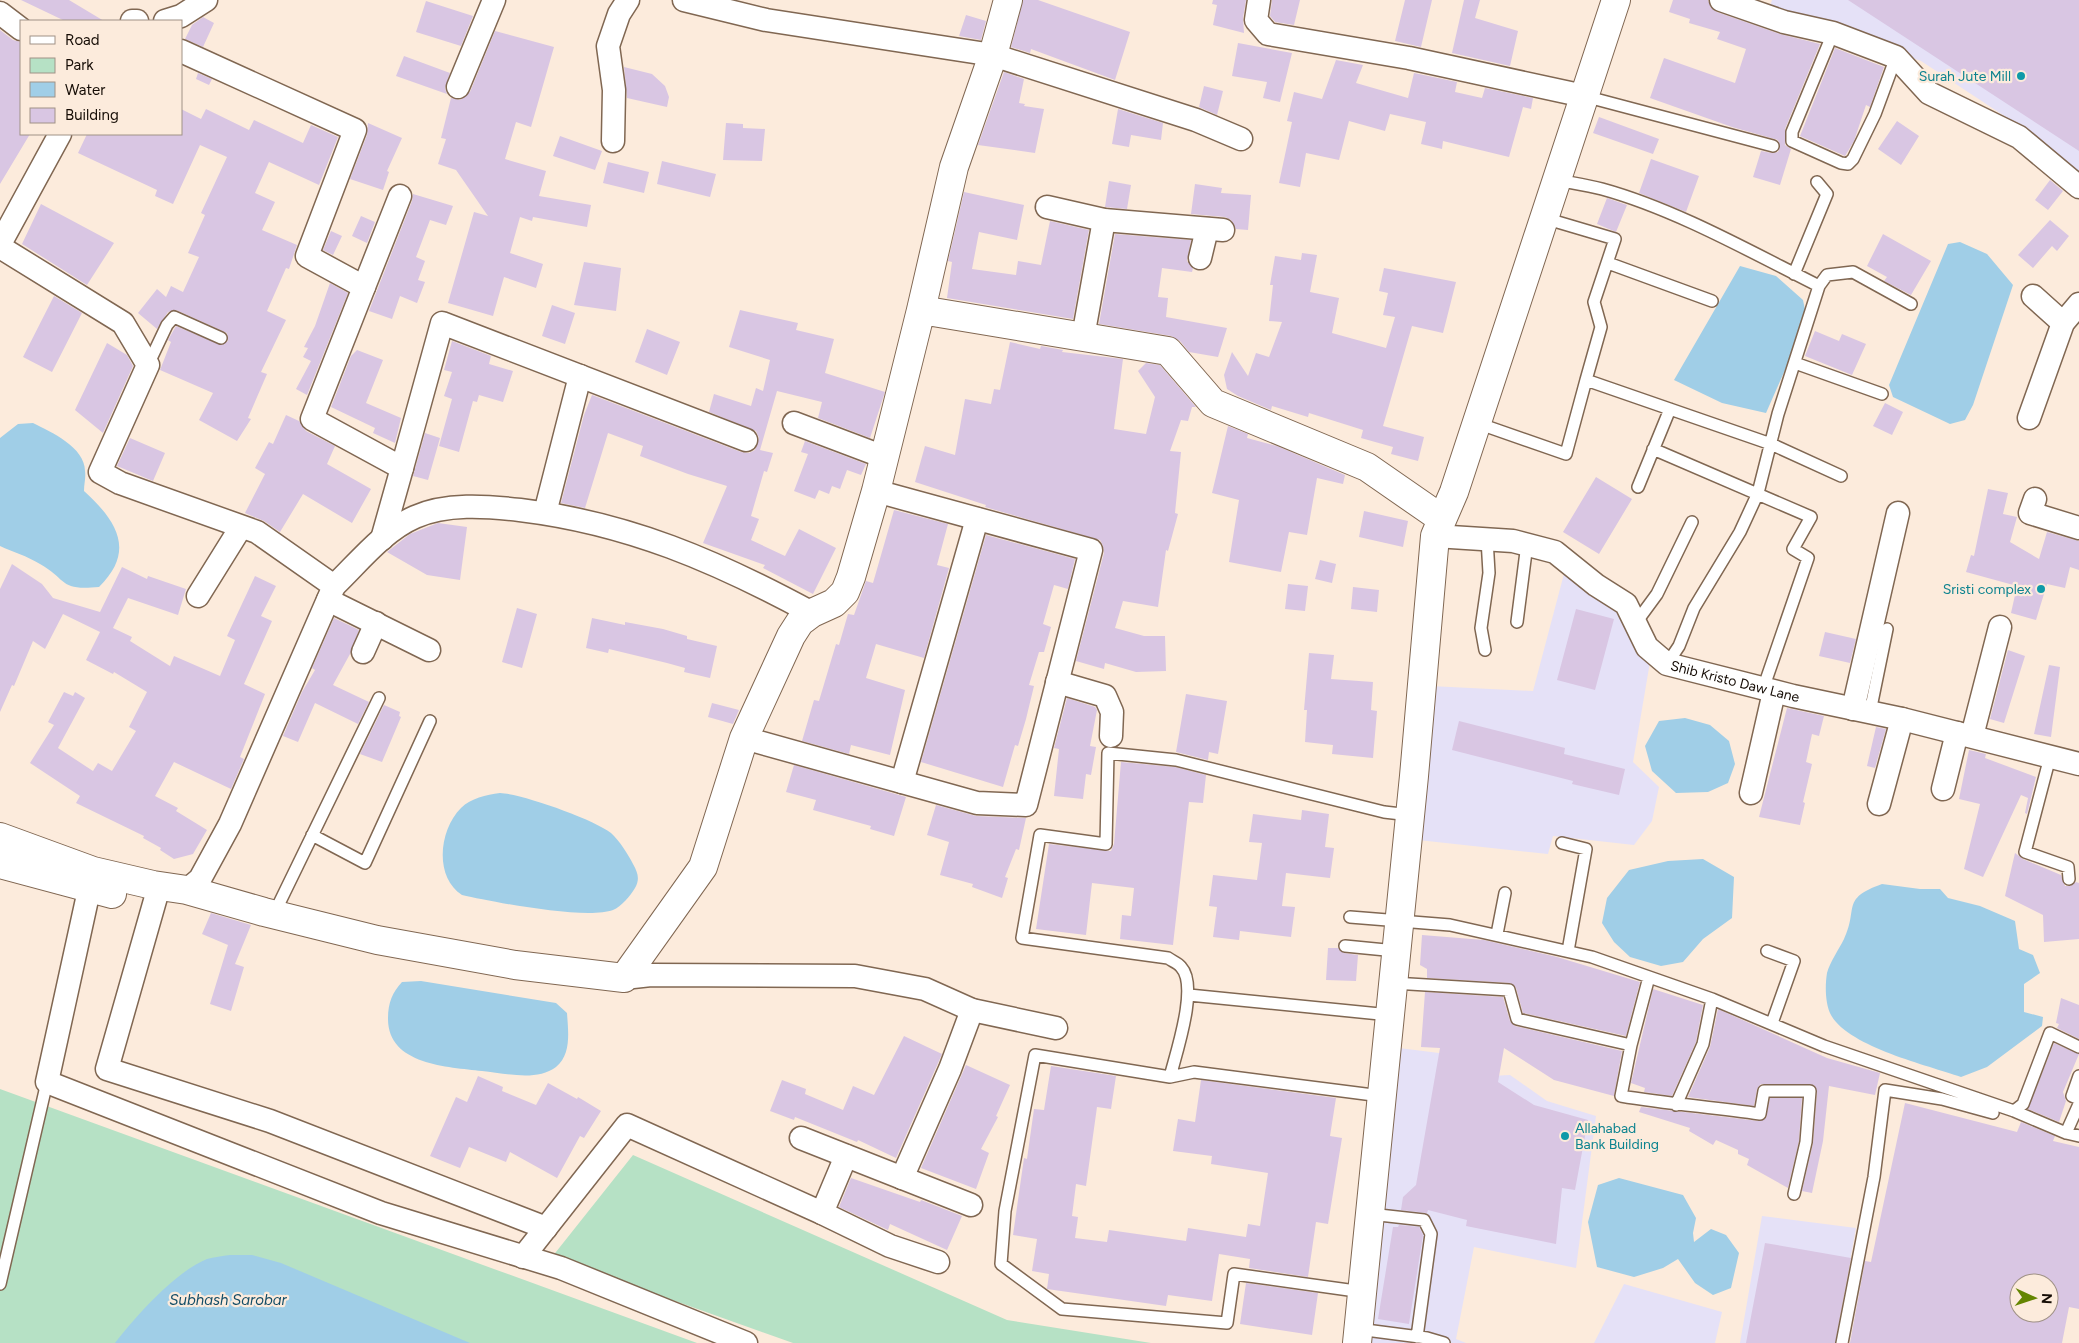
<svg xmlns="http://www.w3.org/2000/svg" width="2079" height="1343" font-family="Figtree,sans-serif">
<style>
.industrial{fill:#e5e1f7}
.green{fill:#b6e1c5}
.water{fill:#a0cee7}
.building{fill:#d9c6e3;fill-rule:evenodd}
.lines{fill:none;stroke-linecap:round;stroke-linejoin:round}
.lane-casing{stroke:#806752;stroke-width:14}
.street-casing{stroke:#806752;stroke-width:25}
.secondary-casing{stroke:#806752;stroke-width:30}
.lane{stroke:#fff;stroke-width:11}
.street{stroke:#fff;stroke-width:22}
.secondary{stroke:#fff;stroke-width:28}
.culture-dot{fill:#0f9aa8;stroke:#fcebdc;stroke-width:2}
.labels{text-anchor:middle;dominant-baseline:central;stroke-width:4.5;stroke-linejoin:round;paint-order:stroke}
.culture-label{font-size:14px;fill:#0d838f;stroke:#fcebdc;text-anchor:end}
.street-label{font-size:14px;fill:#150c05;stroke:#fcebdc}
.water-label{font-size:15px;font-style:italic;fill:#124c66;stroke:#fcebdc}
</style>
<rect width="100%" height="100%" fill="#fcebdc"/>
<path class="industrial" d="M1772,0H2079V175L2024,129L1921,61L1769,9Z
M1565,570L1622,612L1650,662L1633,762L1659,787L1652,821L1634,845L1553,836L1548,854L1418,840L1430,686L1533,691Z
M1399,1048L1471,1057L1472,1077L1510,1075L1547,1101L1596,1116L1576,1268L1474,1247L1456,1339L1466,1343H1371L1374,1318V1213Z
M1762,1216L1856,1228L1835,1343H1740Z
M1624,1284L1722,1312L1715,1343H1594Z"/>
<path class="green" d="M0,1089L697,1343H0Z
M633,1155L1007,1320L1151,1343H793L552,1257Z"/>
<path class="water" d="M1960,242L1987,254L2013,285L1973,405L1965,420L1950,424L1893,397L1889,385L1948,244Z
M1740,266L1776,276L1803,300L1807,320L1766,413L1722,403L1674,380Z
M33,423C51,432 85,447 85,471C86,478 84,484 84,491C117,521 136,551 99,587C59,591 68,580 40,564C27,556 13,552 0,546V438L18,424Z
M1685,718L1710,725L1729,741L1735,764L1728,783L1708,792L1676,793L1652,771L1645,746L1659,721Z
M500,793C522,794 593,819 611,833C619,840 628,854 633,864C638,873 640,879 635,888C631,895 621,907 613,910C586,920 493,902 462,895C434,877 439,830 461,808C471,798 486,795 500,793Z
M1703,859L1734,877L1732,918L1703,939L1683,962L1661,966L1630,957L1614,942L1602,923L1607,898L1629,870L1668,861Z
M1882,884L1920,889H1940L1948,898L1980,906L2015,921L2019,949L2033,955L2040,973L2024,984V1012L2043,1017L2042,1026L1987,1067L1961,1077C1927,1065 1849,1047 1831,1015C1825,1004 1825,985 1827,973C1830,962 1839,949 1844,939C1859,908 1840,899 1882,884Z
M421,981L556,1003L567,1013C568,1030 572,1054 556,1067C536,1082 505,1073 482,1071C448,1067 388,1065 388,1019C388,1003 392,993 402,982Z
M1619,1178L1683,1195L1696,1218L1693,1233L1694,1242L1711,1229L1726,1235L1739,1253L1731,1288L1713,1295L1695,1283L1678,1259L1663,1268L1634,1277L1597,1267L1588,1222L1598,1185Z
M230,1255H252L281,1263L470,1343H115C135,1317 176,1271 207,1259C214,1257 222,1256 230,1255Z"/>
<path class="building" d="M21,0H69L104,21H65Z
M1023,0H1038L1130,32L1115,80L1031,49L1030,53L1011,47Z
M1213,0H1246L1243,18L1244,33L1213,25L1217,5L1212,4Z
M1272,0H1300L1294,25L1275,22L1270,16Z
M1405,0H1432L1421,47L1395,41Z
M1464,0H1480L1475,18L1518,31L1510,66L1452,53Z
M1673,0H1708L1711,8L1717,12L1780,34L1820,44L1785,129V145L1791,149L1780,185L1753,177L1761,151L1772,153L1778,152L1780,147L1778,140L1732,127L1650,98L1664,58L1735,83L1746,49L1717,39L1720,32L1689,23L1690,19L1669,12Z
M1848,0H2079V151Z
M426,1L473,16L461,46L416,32Z
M966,15L986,21L981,40L959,36Z
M203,17L214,23L203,47L185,39L192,25Z
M0,30L13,40L21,42V134H30L0,184Z
M495,31L554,47L531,127L516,122L505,159L546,171L539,196L591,205L587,227L533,217L532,221L520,217L510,253L543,264L536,288L504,277L493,316L448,303L474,212L488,216L456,170L438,164L446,139L441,138L451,98L460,100L470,92Z
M1238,43L1292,53L1280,102L1263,98L1267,82L1232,76Z
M1835,48L1884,67L1870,107L1866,105L1854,141L1845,156L1800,136Z
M404,56L450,73L445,88L447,94L396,76Z
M1336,60L1363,65L1356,83L1408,98L1414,73L1457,82L1455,92L1482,98L1485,88L1533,98L1531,109L1523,107L1509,157L1443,141L1442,149L1421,144L1426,122L1390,114L1385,131L1349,121L1339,160L1306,153L1300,187L1279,183L1292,122L1287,121L1294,92L1322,99Z
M624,67L652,74L665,86L669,97L667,107L627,98Z
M1004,72L1024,79L1019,103L1025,104L1024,106L1044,109L1035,153L978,145Z
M198,73L212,79L209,85L196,79Z
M1204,86L1223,91L1217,115L1199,107Z
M181,109L201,119L206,109L249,130L254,120L303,143L311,125L338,137L319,185L269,162L255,193L275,202L262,230L297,245L289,269L286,268L267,311L286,320L261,372L267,374L248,418L251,419L237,441L199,420L213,393L160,370L171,342L168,340L176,326L221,345L228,341L227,333L176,310L168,312L157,329L138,313L157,289L166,297L171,286L183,292L199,257L188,253L205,215L201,213L227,157L200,145L173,204L155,196L157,190L78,153L87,134H181Z
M1118,109L1163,123L1161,140L1131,135L1129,147L1112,144Z
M1599,117L1659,139L1653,154L1593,133Z
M1897,121L1919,136L1901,165L1878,149Z
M368,123L402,138L387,171L389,172L383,190L350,179L367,135Z
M726,123L743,124V128L765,129L762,161L723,160Z
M560,136L602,151L595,170L553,156Z
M1651,159L1699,176L1686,212L1639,193Z
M662,161L716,174L710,197L657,184Z
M608,162L649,172L644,193L603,183Z
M2050,180L2063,191L2048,210L2035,200Z
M1109,181L1131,185L1127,209L1105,207Z
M1195,184L1222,188L1221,193L1251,195L1248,230L1236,229L1231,220L1225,217L1191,214Z
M964,192L1024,205L1017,240L979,232L972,269L1016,275L1018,261L1041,265L1050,221L1089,230L1073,319L947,298L952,262L948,261Z
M413,194L453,206L446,225L430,220L416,257L425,261L418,280L425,282L417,303L400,296L392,319L369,311L412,201Z
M1607,198L1627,205L1616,232L1597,224Z
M41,204L114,243L87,285L22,244Z
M361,216L375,222L367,243L352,236Z
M2050,220L2069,236L2057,251L2052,246L2033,268L2018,255Z
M331,231L342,236L333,255L323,250Z
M1115,234L1191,240L1187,261L1193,268L1192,272L1162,268L1158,297L1168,298L1166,317L1227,328L1218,357L1189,352L1180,341L1171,336L1099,324Z
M1883,234L1931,261L1911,295L1884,281L1887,277L1867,266Z
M1302,253L1317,255L1310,292L1339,298L1332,333L1386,348L1395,317L1383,315L1388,293L1379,291L1384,268L1456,282L1443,333L1412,326L1383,426L1424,437L1418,461L1391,454L1393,447L1361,438L1363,430L1309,413L1308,417L1272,406L1271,410L1238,396L1227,389L1224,375L1232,352L1248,376L1256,353L1269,357L1282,322L1269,321L1273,285H1270L1275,256L1301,260Z
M584,262L621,268L616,311L574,305Z
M330,283L348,293L307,395L296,389L311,361L303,357L308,348L304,347L315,326Z
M54,296L82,313L52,372L23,357Z
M552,305L575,313L565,344L542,336Z
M740,310L798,323L796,330L834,339L825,373L885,392L870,438L818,418L822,402L777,391L760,450L773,453L767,472L764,471L751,516L759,519L751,540L785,556L799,529L836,548L813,594L763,568L765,565L703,543L727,486L688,474L640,456L643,446L608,433L585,508L561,503L584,415L592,395L741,452L749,453L755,450L759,438L756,431L709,412L714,394L751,406L756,388L763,391L770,360L729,347Z
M647,329L680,342L667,375L635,362Z
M1815,331L1839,341L1842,334L1866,344L1852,375L1805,356Z
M452,341L491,356L489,364L513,371L503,402L479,395L477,402L473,401L459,452L439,446L452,399L444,396L452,372L444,370Z
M1010,342L1040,349L1041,346L1063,350L1062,352L1123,359L1114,429L1146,434L1155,397L1138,371L1146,363L1160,365L1196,407H1192L1188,421L1181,420L1170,451L1181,452L1175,513L1178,514L1168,551L1166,550L1158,607L1123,601L1115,628L1144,636H1165L1166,671L1136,672L1105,663L1104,669L1076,661L1104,553L1103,546L1100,540L985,507L986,505L915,482L925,446L955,455L965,399L991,404L994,389L1000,390Z
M107,343L127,355L133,366L103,433L75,410Z
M357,350L383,360L366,403L401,418L395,443L373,433L375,428L331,407L351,356Z
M1885,403L1903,412L1892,435L1873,426Z
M286,415L299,421L306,431L335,446L327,464L371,489L352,523L303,494L280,532L264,521L245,513L265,474L255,468L269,442L273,444Z
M1228,426L1248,434L1247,438L1277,446L1345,475L1343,484L1317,478L1307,535L1289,532L1281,572L1229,562L1239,500L1212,493Z
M425,433L440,438L428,480L413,476Z
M130,438L165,453L153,481L117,466Z
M805,441L866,464L861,475L847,470L840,489L832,486L829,494L819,490L815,499L794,491L808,454L801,452Z
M1596,477L1632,499L1599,554L1563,532Z
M1988,489L2008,493L2003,514L2017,517L2010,542L2039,559L2047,532L2079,541V570L2070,567L2065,588L2047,584L2036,620L2011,613L2017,586L1966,572L1971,555L1974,556Z
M894,510L948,524L937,565L949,568L924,658L876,644L866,678L905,690L890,755L851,745L849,754L802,741L814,700L819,701L836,644L839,645L848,614L854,615L866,581L873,583Z
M1364,511L1408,521L1403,547L1359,537Z
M438,523L467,527L460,580L427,575L387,552L410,534Z
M986,535L1075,559L1068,589L1054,585L1043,624L1051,627L1044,652H1039L1029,685L1034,686L1026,719L1018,746L1015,745L1003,787L921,762Z
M1320,560L1336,564L1332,583L1315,579Z
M12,564L42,584L53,598L100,612L122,567L147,579L148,576L186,589L178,615L128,598L113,628L132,637L130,641L170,666L174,656L220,676L235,640L227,636L255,576L276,586L261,616L272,621L244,684L265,694L240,757L244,759L231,789L174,762L155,796L178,808L176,811L207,830L193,854L174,859L160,850L161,848L143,838L144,836L76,803L80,796L30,763L54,725L48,722L64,692L73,696L75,692L85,698L58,748L93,771L98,763L112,771L136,731L129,727L147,692L114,672L113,674L86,660L100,632L63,614L45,649L33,641L14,686L12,685L0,712V589Z
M1288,584L1308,586L1305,611L1285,609Z
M1353,587L1379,590L1377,612L1351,609Z
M517,608L537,614L522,668L502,662Z
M1576,609L1614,619L1595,690L1557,680Z
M334,618L359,630L350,654L333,685L369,702L358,724L315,703L298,742L283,736L302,692L315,670L312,668Z
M592,618L625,625V622L663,629L687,636V639L717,646L710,678L684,672L685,668L667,663L609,649L608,653L586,648Z
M1825,632L1856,639L1850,663L1819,656Z
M2008,650L2025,656L2004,723L1990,719Z
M1309,653L1334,655L1331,679L1373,682L1371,710L1377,711L1373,758L1332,754L1333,745L1305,742L1307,710H1304Z
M2049,665L2060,667L2051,737L2034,734Z
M1186,694L1227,701L1218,754L1209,752L1208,760L1176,752Z
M1067,698L1095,707L1097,710L1090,746L1096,747L1091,775L1086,774L1083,799L1054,796L1059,749L1054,748Z
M712,703L739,710L733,724L708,717Z
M384,705L400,712L399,716L401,717L382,762L360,754Z
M1787,708L1824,716L1819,736L1812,734L1806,762L1812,764L1803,802L1805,803L1800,825L1759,817Z
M1459,721L1565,748L1564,754L1625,769L1619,795L1572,784L1573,781L1452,750Z
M1876,727L1886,729L1875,768L1867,766Z
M1969,750L1986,754L1985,758L2036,777L2027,814L2025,813L2028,798L2021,795L1983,877L1964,869L1980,804L1959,799Z
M1121,762L1175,767L1206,775L1203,803L1189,802L1173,945L1120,939L1122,915L1131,916L1134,888L1092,883L1086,935L1036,929L1049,844L1111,851L1114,844Z
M794,765L906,797L894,836L870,829L871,826L813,810L816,800L786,792Z
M936,805L976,816L1026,818L1019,850L1016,849L1005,877L1008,878L1002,898L972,887L973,884L940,875L949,842L927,835Z
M1302,810L1329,814L1325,847L1334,848L1330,878L1286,873L1282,906L1295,907L1291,937L1240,931L1239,940L1213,937L1217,907L1209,906L1213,875L1257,880L1262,843L1249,842L1253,814L1301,820Z
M2015,853L2023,859L2061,875L2065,886H2070L2076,882L2079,883V939L2044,942L2043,915L2005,896Z
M211,913L251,925L235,964L244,967L231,1011L210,1004L228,945L202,934Z
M1422,935L1484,940L1557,957L1640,982L1626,1036L1523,1013L1516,988L1510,983L1427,978V969L1420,965Z
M1328,948H1338L1344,953L1358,955L1356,981L1326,980Z
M1653,989L1703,1005L1696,1042L1672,1096L1644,1092L1645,1088L1631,1083Z
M1425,992L1503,997L1510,1021L1515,1026L1622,1051L1614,1096L1554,1080L1504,1048L1498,1082L1534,1105L1588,1120L1575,1190L1562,1188L1556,1244L1466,1226L1467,1220L1428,1210L1427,1213L1401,1210L1403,1197L1416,1185L1440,1048L1421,1047Z
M2061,998L2079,1005V1039L2057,1028L2059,1024L2056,1023Z
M1718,1009L1827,1058L1880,1073L1875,1095L1829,1086L1823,1141L1812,1193L1802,1191L1813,1143L1817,1092L1814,1085L1761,1084L1757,1089L1754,1106L1688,1097L1710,1047Z
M904,1036L942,1054L896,1158L858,1140L857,1142L795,1117L794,1120L770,1111L782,1080L806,1089L805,1094L843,1110L853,1086L874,1095Z
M2054,1043L2079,1054L2063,1092L2066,1101L2059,1122L2028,1109Z
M966,1065L1010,1085L996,1116L998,1117L981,1149L989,1153L976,1189L921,1168Z
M1051,1066L1116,1076L1111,1109L1097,1107L1086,1186L1076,1184L1072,1216L1078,1217L1075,1238L1107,1242L1109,1230L1186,1241L1188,1228L1246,1237L1248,1224L1260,1226L1268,1173L1211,1164L1212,1156L1173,1151L1178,1119L1195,1122L1201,1080L1336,1098L1330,1136L1342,1138L1328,1224L1316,1222L1308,1277L1249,1268L1250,1259L1219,1254L1212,1301L1168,1295L1166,1306L1047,1289L1049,1274L1032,1271L1037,1239L1013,1235L1024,1158L1027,1159L1034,1109L1044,1110Z
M478,1076L503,1087L502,1091L536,1105L548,1083L577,1099L578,1097L601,1111L584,1138L580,1136L557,1178L510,1152L506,1162L469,1147L460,1168L430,1156L456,1097L467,1102Z
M1770,1098H1802L1799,1141L1788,1188L1747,1165L1749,1159L1738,1154V1150L1716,1140L1713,1145L1689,1131L1690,1128L1639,1112L1641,1107L1759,1121L1766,1118Z
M1905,1103L2017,1132L2021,1122L2055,1136L2053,1141L2079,1147V1309L2069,1307L2062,1343H1850L1865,1261L1871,1262ZM2019,1283H2049V1313H2019Z
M851,1178L920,1202L921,1200L962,1216L947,1250L890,1224L888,1230L839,1207Z
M1399,1225L1419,1227L1423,1235L1409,1324L1378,1319L1393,1227H1398Z
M1765,1243L1851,1258L1835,1343H1746Z
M1246,1283L1318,1293L1312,1335L1240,1324Z"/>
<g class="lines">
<g class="lane-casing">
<path id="lane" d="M1833,33L1792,132V141L1841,163L1848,164L1853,159L1875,114L1896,57
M1584,96L1773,146
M1557,180C1572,183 1587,185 1602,189C1675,209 1751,252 1819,286
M1544,218L1615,239L1594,302L1601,327L1586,380
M1608,263L1712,301
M1794,274L1827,194L1817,182
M1795,363L1882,394
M148,365L167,325L174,317L221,338
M1477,423L1566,454L1586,380L1771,444L1841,476
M1653,449L1811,517L1793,549L1808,558L1763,689
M1638,487L1670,409
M1517,622L1527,544
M1635,624L1657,594L1692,522
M1485,650L1481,628L1489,573L1487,539
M1667,664L1679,646L1694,608L1740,532L1758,493L1778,414L1819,286L1827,275L1853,272L1911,304
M1870,712L1887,629
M2050,757L2025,852L2068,867L2069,879
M312,835L365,863L430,721
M1562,843L1586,849L1568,951
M274,914L379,698
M1350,917L1450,925L1592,957L1712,999L1824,1046L2014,1111L2066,1133L2079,1136
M1497,934L1505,893
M1345,946L1396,951
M1767,951L1794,961L1772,1023
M1649,977L1631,1045L1621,1096C1668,1104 1713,1107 1760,1114L1764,1091H1810L1806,1142L1794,1194
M1393,983L1509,990L1517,1019L1631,1045
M1189,995L1390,1015
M2079,1076L2072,1096L2079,1099
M1170,1077L1194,1072L1381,1096
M1676,1105L1703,1044L1712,999
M2014,1111L2023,1104L2050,1033L2079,1047
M2066,1133L2079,1104
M1370,1214L1424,1220L1431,1234L1417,1337
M0,1284L47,1082
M1363,1292L1234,1274L1227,1323L1062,1309L1001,1264L1005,1211L1035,1055L1170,1077C1176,1053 1199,986 1181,967C1178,963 1172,961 1168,958L1022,938L1040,835L1106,844L1108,753L1176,760L1384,812L1410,815
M1358,1329L1427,1338L1444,1343
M1842,1343L1874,1177L1885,1090L1942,1099L1993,1113"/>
</g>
<g class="street-casing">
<g id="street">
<path d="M684,0L766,20L993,55L1196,120L1241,139"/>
<path d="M1259,0L1256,20L1268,34L1409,58L1584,96"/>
<path d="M1721,0L1784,22L1833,33L1896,57L1929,93L2019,137L2079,187"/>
<path d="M0,13L21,29"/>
<path d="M132,21H137"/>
<path d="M165,21L181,16L206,0"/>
<path d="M181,51L355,130L307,256L364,287L312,419L402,468L382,539"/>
<path d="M458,87L494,0"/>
<path d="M613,141L614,90L608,46L619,14L628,0"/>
<path d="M1047,207L1104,220L1223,230"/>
<path d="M0,244L60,134"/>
<path d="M0,247L123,323L148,365L100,472L120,483L257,532L334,586L230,824L200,879L187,890"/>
<path d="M1200,258L1207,229"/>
<path d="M364,287L400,196"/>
<path d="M2033,296L2063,323"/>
<path d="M1083,337L1104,220"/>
<path d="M2029,418L2063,323L2079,304"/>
<path d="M794,423L884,457"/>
<path d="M402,468L442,323L746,440"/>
<path d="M2035,499L2030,513L2079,528"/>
<path d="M545,513L580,376"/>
<path id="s1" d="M1435,536L1513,541L1555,552L1596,585L1626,604L1647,647L1667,664L1793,696L1902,719L2079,764"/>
<path d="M334,586C359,562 383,531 415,517C446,503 486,506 520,510C628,523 716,561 812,613"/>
<path d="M198,596L241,527"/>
<path d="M328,600L429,650"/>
<path d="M363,652L376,623"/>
<path d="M1057,682L1105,696L1112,712L1111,736"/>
<path d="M1853,709L1898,513"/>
<path d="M1972,736L2000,627"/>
<path d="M744,738L977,803L1026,805L1091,550L876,491"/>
<path d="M902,782L977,519"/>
<path d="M1943,789L1957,733"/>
<path d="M1751,793L1774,692"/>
<path d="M1879,804L1902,719"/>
<path d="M93,872L47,1082L381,1213L561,1268L746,1343"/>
<path d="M156,897L107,1069L270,1121L546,1228"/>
<path d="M624,978L651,975L855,976L925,989L972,1010L1056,1028"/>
<path d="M801,1138L971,1205"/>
<path d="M902,1178L950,1069L972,1010"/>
<path d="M822,1213L890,1246L938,1262"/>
<path d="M523,1257L627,1125L822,1213L846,1156"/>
</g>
</g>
<g class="secondary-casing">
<path id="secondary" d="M921,310L1168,351L1213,403L1367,467L1442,519
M0,837L93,871L153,885L187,890L264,912L377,940L515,965L624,978L703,867L744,738L791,636L800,622L812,613L834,603L845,592L851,577L876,491L921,310L954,167L993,55L1008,0
M0,864L112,894
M1357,1343L1414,776L1435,536L1454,492L1616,0"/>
</g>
<use href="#lane" class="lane"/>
<use href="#street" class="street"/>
<use href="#secondary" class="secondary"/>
</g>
<g class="culture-dot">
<circle cx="2021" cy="76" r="5"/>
<circle cx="2041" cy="589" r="5"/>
<circle cx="1565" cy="1136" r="5"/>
</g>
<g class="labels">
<g class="culture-label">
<text x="2011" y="76">Surah Jute Mill</text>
<text x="2031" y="589">Sristi complex</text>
<text x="1575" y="1128" text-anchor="start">Allahabad<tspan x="1575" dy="16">Bank Building</tspan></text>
</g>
<g class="street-label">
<text stroke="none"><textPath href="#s1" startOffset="354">Shib Kristo Daw Lane</textPath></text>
</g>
<g class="water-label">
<text x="228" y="1300">Subhash Sarobar</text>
</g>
</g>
<rect x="20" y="20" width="162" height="115" fill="#fcebdc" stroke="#a09286"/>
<rect x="30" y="36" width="25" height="8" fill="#ffffff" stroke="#a09286"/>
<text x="65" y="45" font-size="15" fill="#150c05">Road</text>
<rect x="30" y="58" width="25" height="15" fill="#b6e1c5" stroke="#a09286"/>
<text x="65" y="70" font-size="15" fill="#150c05">Park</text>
<rect x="30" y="82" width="25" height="15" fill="#a0cee7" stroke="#a09286"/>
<text x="65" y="95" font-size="15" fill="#150c05">Water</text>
<rect x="30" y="108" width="25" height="15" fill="#d9c6e3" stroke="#a09286"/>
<text x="65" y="120" font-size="15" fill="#150c05">Building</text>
<g transform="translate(2034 1298) rotate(93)"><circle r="24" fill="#fcebdc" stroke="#a09286"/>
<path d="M0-4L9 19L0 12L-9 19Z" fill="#648501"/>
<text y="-8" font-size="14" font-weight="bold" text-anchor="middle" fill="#150c05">N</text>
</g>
</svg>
